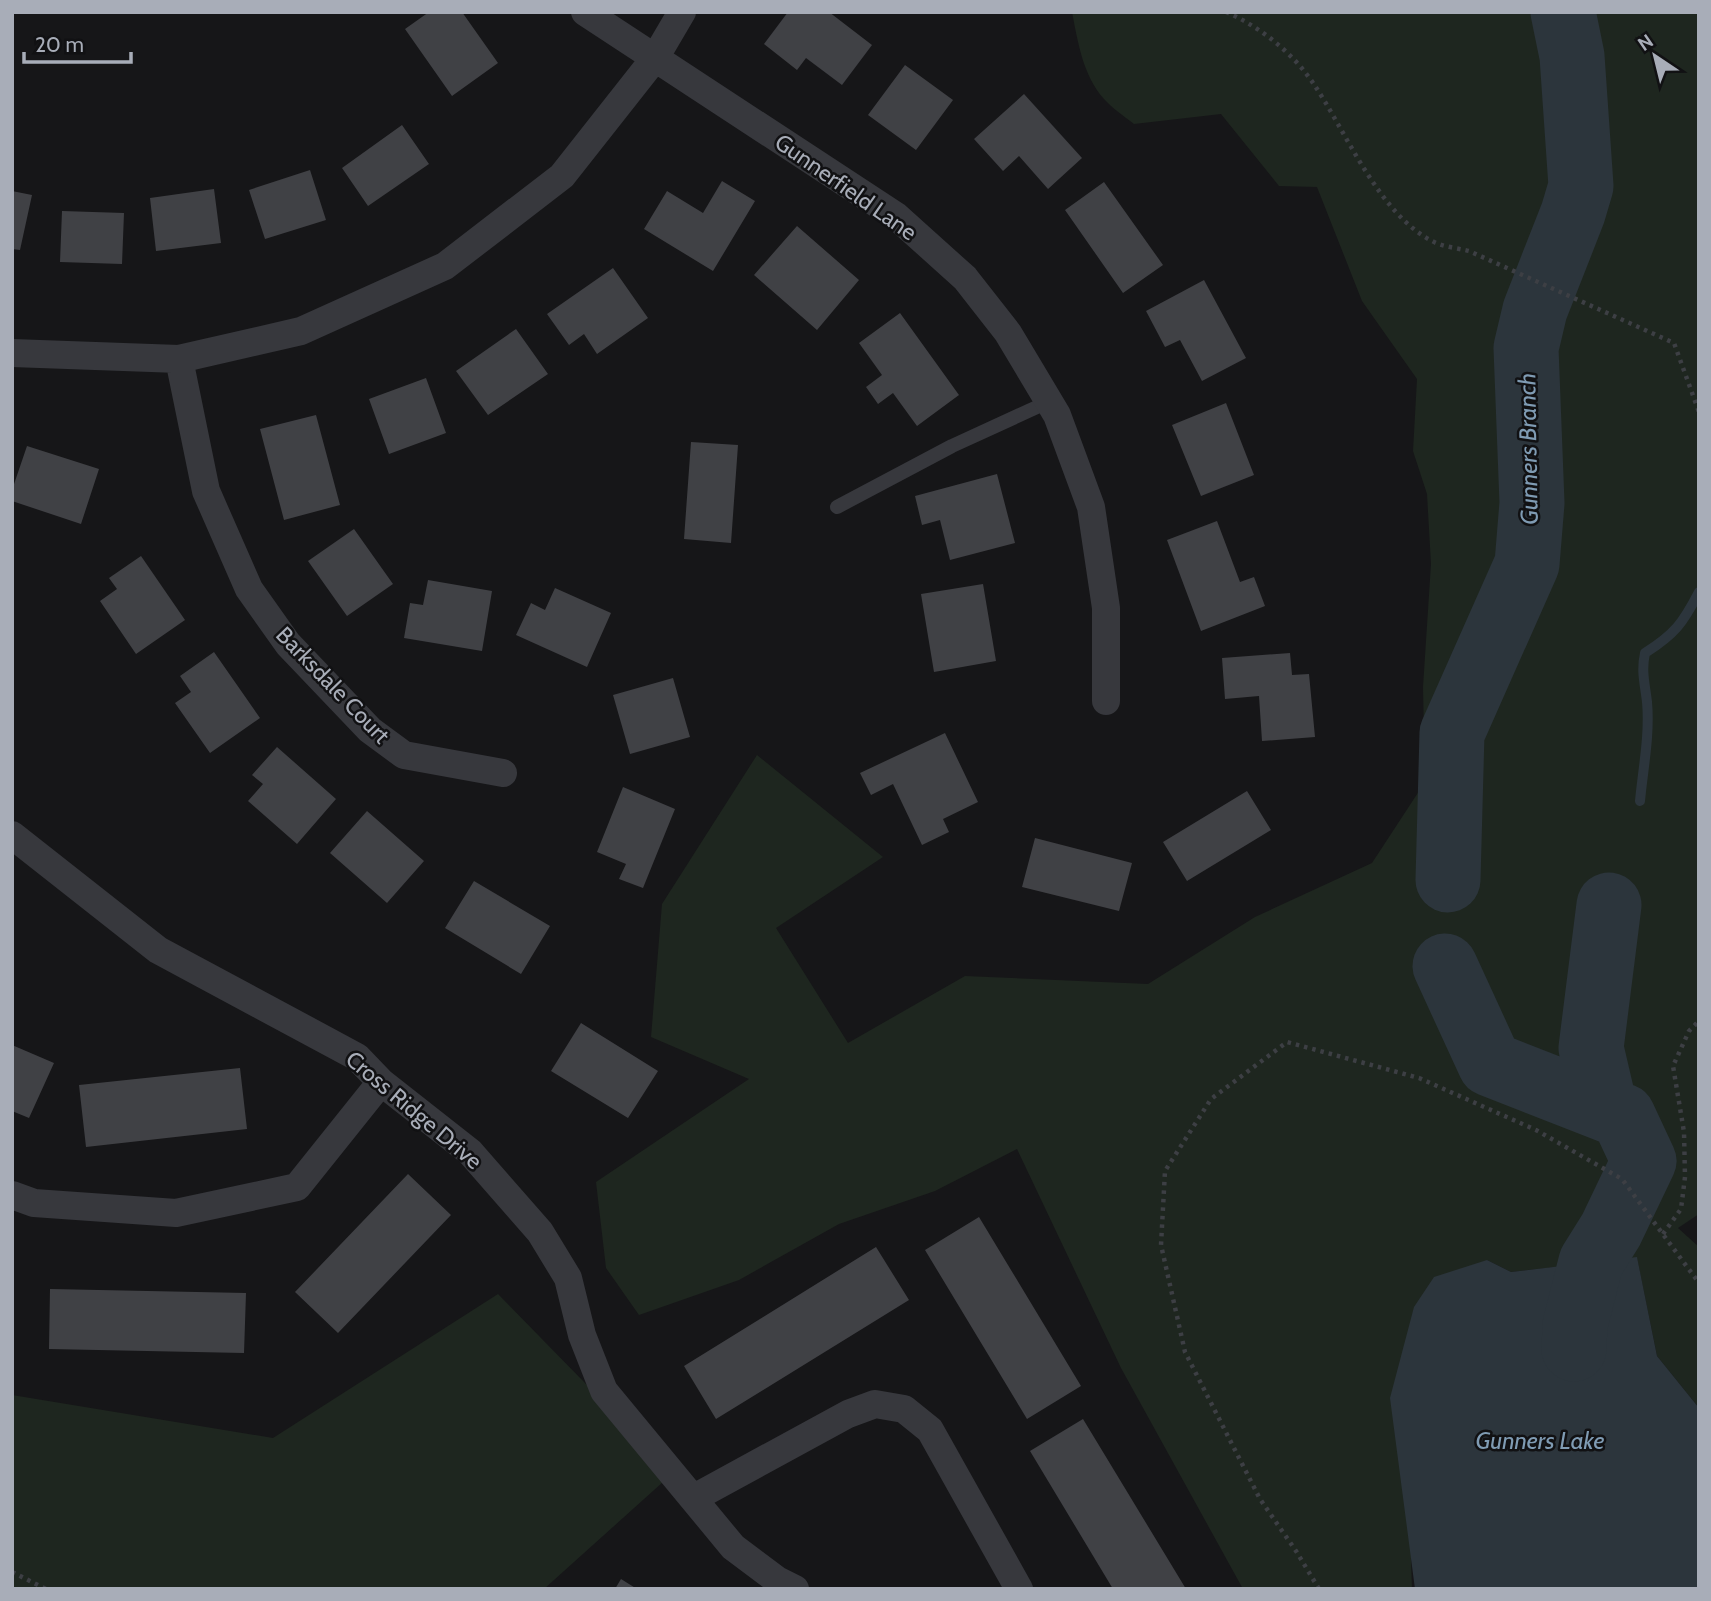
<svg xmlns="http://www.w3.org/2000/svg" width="1711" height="1601" font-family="Cabin,sans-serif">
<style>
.green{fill:#1e261f}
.water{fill:#2c353c}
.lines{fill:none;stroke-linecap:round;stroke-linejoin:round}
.stream{stroke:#2c353c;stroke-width:10}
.river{stroke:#2c353c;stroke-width:65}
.building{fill:#404145}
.path{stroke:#3d3f44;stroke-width:4.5;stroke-dasharray:3.5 5;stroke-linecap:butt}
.service{stroke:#37383d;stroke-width:14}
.minor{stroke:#37383d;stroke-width:28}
.labels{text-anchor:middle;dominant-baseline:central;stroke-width:5;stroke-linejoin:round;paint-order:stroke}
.street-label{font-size:23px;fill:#a8adb8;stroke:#111113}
.water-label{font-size:24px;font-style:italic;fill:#7f9bb3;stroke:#111113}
</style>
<rect width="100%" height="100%" fill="#161618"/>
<path class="green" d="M1072,12H1699V1214L1678,1228L1699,1247V1408L1657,1356L1637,1258L1511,1272L1487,1260L1411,1560L1412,1589H1243L1121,1368L1017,1149L935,1191L839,1224L739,1280L639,1315L606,1268L596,1182L749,1079L651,1037L662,904L757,755L883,857L776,928L848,1043L965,976L1148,984L1255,917L1372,863L1425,782L1423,687L1431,564L1427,494L1413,451L1417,379L1362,301L1317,187L1279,186L1221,114L1134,124C1124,116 1113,109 1104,99C1083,75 1078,43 1072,12Z
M498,1294L673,1473L544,1589H12V1395L273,1438Z"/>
<path class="water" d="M1637,1257L1657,1356L1699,1408V1589H1415L1390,1398L1414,1307L1434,1277L1487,1260L1511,1272Z"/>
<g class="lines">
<path class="stream" d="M1640,801C1643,769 1650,734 1647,702C1645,684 1641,672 1645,653C1675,634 1683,623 1699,592"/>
<path class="river" d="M1448,880L1452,733L1527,564L1532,503L1526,348L1535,310L1573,213L1581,186L1572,56L1563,12
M1445,966L1490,1064L1623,1116L1644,1161L1611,1230L1591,1262L1575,1325L1574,1349
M1605,1108L1591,1048L1609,905"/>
</g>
<path class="building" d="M429,12H462L498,63L452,96L405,29Z
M788,12H829L872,45L842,85L806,58L797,70L764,44Z
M905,65L953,100L916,150L868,115Z
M1024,94L1082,158L1048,189L1019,156L1003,171L974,139Z
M402,125L429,164L368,206L342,168Z
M310,170L326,220L265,239L249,190Z
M722,181L755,201L713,271L644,229L667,191L703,213Z
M1104,182L1163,265L1123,293L1065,210Z
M214,189L221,243L156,251L150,198Z
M12,191L32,195L20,250L12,249Z
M62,211L124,213L122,264L60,262Z
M797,226L859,280L817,330L754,275Z
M613,268L648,318L597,354L584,334L569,345L547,314Z
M1204,280L1246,358L1202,381L1180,340L1165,347L1146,311Z
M900,313L959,395L917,426L893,393L878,404L866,387L882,375L859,343Z
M516,329L548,374L488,415L456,371Z
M426,378L446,433L389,454L369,399Z
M1226,403L1254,475L1201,496L1172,425Z
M316,415L340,505L284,520L260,429Z
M691,442L738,445L731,543L684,539Z
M27,446L99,469L81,524L12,501V490Z
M997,474L1015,543L950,560L940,520L922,525L915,496Z
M1217,521L1240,582L1254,577L1265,606L1201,631L1167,540Z
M354,529L393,584L347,616L308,561Z
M141,556L185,620L136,654L100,601L117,589L109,578Z
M428,580L492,591L482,651L404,638L410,603L423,605Z
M983,584L996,661L934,672L921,594Z
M555,588L611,613L587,667L516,635L531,603L545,610Z
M214,652L260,718L210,753L175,703L191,692L180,676Z
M1290,653L1292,675L1309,674L1315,737L1262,741L1259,696L1225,699L1222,658Z
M673,678L690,737L630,754L613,695Z
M945,733L978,802L943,819L949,832L922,845L893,784L871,795L860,773Z
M277,747L336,799L297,844L248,801L263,784L252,775Z
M623,787L675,809L643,888L619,879L626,864L597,852Z
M1247,791L1271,830L1187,881L1163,842Z
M367,811L424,861L387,903L330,853Z
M1035,838L1132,863L1119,911L1022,887Z
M474,881L550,926L521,974L445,928Z
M581,1023L658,1071L628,1118L551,1071Z
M12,1045L54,1063L29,1118L12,1111Z
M240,1068L247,1129L86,1147L79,1085Z
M408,1174L451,1215L338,1333L295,1292Z
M979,1217L1081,1386L1027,1419L925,1250Z
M876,1247L909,1300L716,1419L684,1366Z
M50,1289L246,1293L244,1353L49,1349Z
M1083,1419L1186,1589H1113L1030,1451Z
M621,1579L637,1589H615Z"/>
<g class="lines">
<path class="path" d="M1226,12C1259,26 1293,53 1313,83C1346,131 1378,213 1432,241C1443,247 1457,248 1469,251L1674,343L1699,412
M1663,1234L1681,1209L1685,1177L1684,1132L1673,1066L1689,1031L1699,1021
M12,1572L46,1589
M1319,1589L1296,1551L1260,1499L1185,1352L1161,1245L1165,1171L1211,1099L1287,1042L1419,1078L1536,1130L1622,1179L1699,1283"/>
<path class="service" d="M837,507L952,446L1048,402"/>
<path class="minor" d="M585,12L896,216L965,278L1008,333L1057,415L1091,507L1106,608V701
M12,353L179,359L301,331L445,266L562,176L655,58L682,12
M179,359L206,491L249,589L288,644L370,730L404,755L503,773
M12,835L158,950L357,1057L381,1082L470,1152L540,1232L568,1278L582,1335L604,1391L733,1547L777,1580L795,1589
M12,1195L34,1203L176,1213L297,1187L381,1082
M694,1498L848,1414L875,1404L904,1409L930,1430L1019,1589"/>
</g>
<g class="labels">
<g class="street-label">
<text transform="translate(846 187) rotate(35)">Gunnerfield Lane</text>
<text transform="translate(333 685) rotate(46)">Barksdale Court</text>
<text transform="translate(414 1110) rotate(40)">Cross Ridge Drive</text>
</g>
<g class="water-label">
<text transform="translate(1528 449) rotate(-91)">Gunners Branch</text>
<text x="1540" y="1440">Gunners Lake</text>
</g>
</g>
<rect width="1711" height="1601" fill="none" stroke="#a8adb8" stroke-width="28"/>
<g transform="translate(1655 56) rotate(325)" stroke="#111113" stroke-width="5" paint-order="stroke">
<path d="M0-5L12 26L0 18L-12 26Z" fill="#a8adb8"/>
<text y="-10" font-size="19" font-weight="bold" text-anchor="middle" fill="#a8adb8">N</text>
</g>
<path d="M24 52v10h107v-10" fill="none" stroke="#a8adb8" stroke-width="3.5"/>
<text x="35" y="52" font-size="21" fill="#a8adb8" stroke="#111113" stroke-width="5" paint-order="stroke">20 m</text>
</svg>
